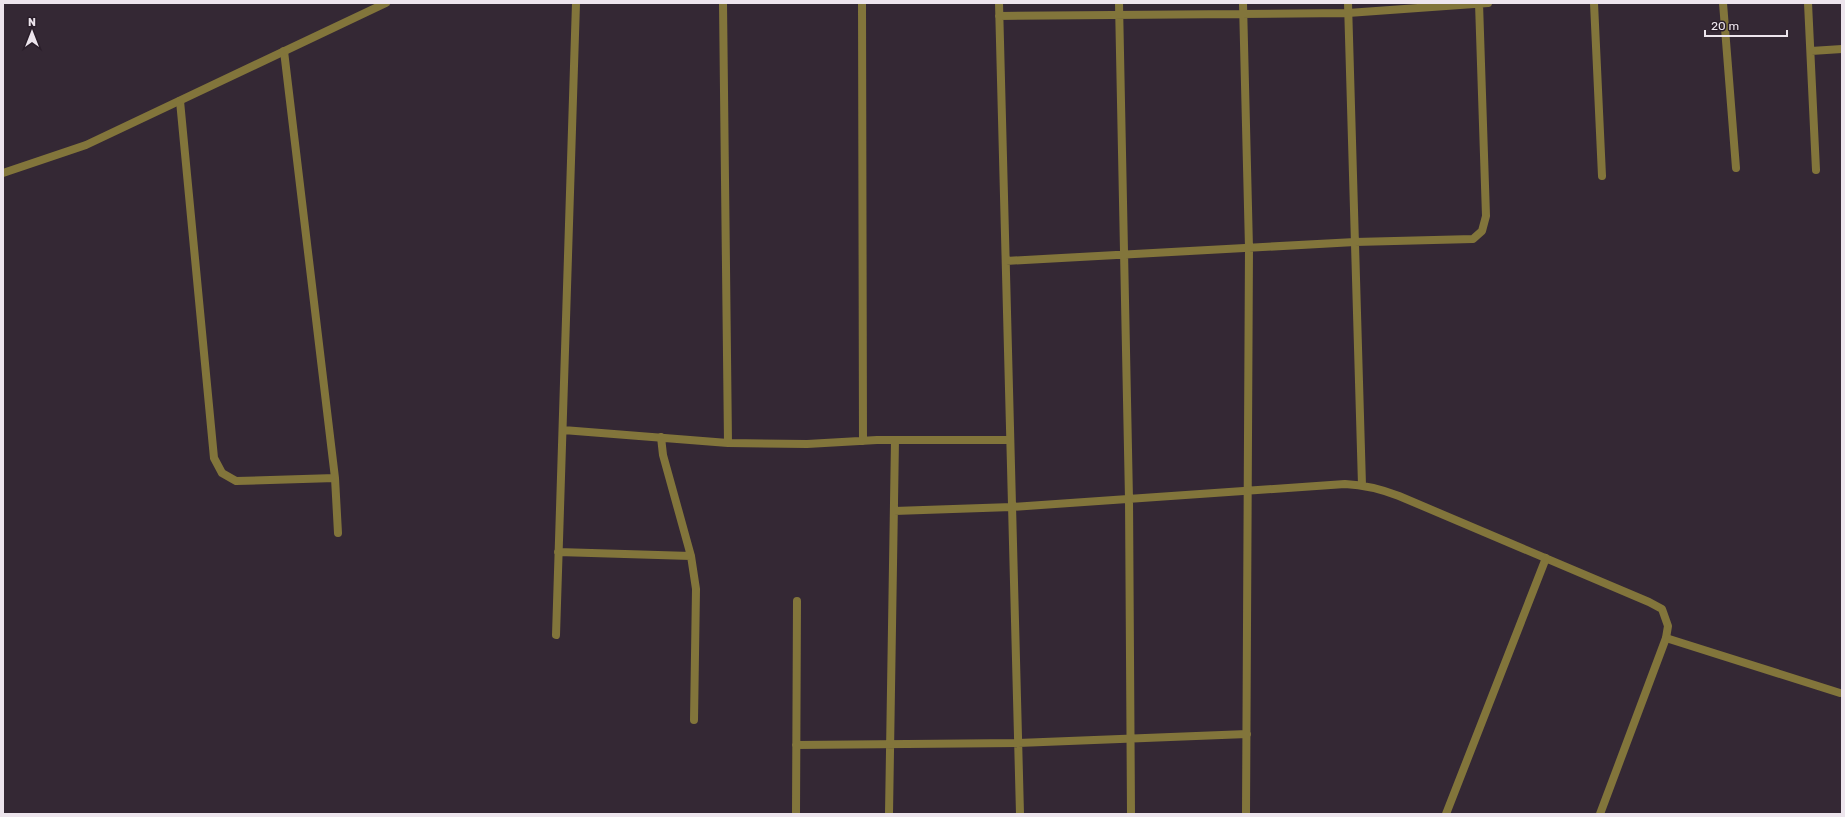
<svg xmlns="http://www.w3.org/2000/svg" width="1845" height="817" font-family="Rubik,sans-serif">
<style>
.lines{fill:none;stroke-linecap:round;stroke-linejoin:round}
.service{stroke:#82753b;stroke-width:8}
.minor{stroke:#82753b;stroke-width:8}
.tertiary{stroke:#82753b;stroke-width:8}
</style>
<rect width="100%" height="100%" fill="#342834"/>
<g class="lines">
<path class="service" d="M1666,638L1840,693"/>
<path class="minor" d="M723,3L728,443
M862,3L863,441
M999,3L1020,814
M1119,3L1129,499L1131,814
M1243,3L1249,248L1246,814
M1348,3L1362,485
M1594,3L1602,176
M1723,3L1736,168
M1808,3L1816,170
M999,16L1348,13L1488,3
M284,51L335,478L338,533
M1811,51L1842,49
M180,101L214,458L222,473L236,481L335,478
M1006,261L1355,242L1473,239L1482,231L1486,216L1479,3
M563,430L728,443L807,444L877,440H1010
M661,437L663,455L691,556L696,589L694,720
M894,511L1012,507L1345,484C1365,485 1381,489 1399,496L1649,602L1662,609L1668,626L1666,638L1600,814
M558,552L691,556
M556,635L576,3
M796,745L1018,743L1247,734
M796,814L797,601
M889,814L895,440
M1446,814L1546,558"/>
<path class="tertiary" d="M3,173L86,145L386,3"/>
</g>
<rect width="1845" height="817" fill="none" stroke="#ede5ed" stroke-width="8"/>
<g transform="translate(32 32)" stroke="#2a1e2a" stroke-width="3" paint-order="stroke">
<path d="M0-3L7 15L0 10L-7 15Z" fill="#ede5ed"/>
<text y="-6" font-size="11" font-weight="bold" text-anchor="middle" fill="#ede5ed">N</text>
</g>
<path d="M1705 30v6h82v-6" fill="none" stroke="#ede5ed" stroke-width="2"/>
<text x="1711" y="30" font-size="12" fill="#ede5ed" stroke="#2a1e2a" stroke-width="3" paint-order="stroke">20 m</text>
</svg>
